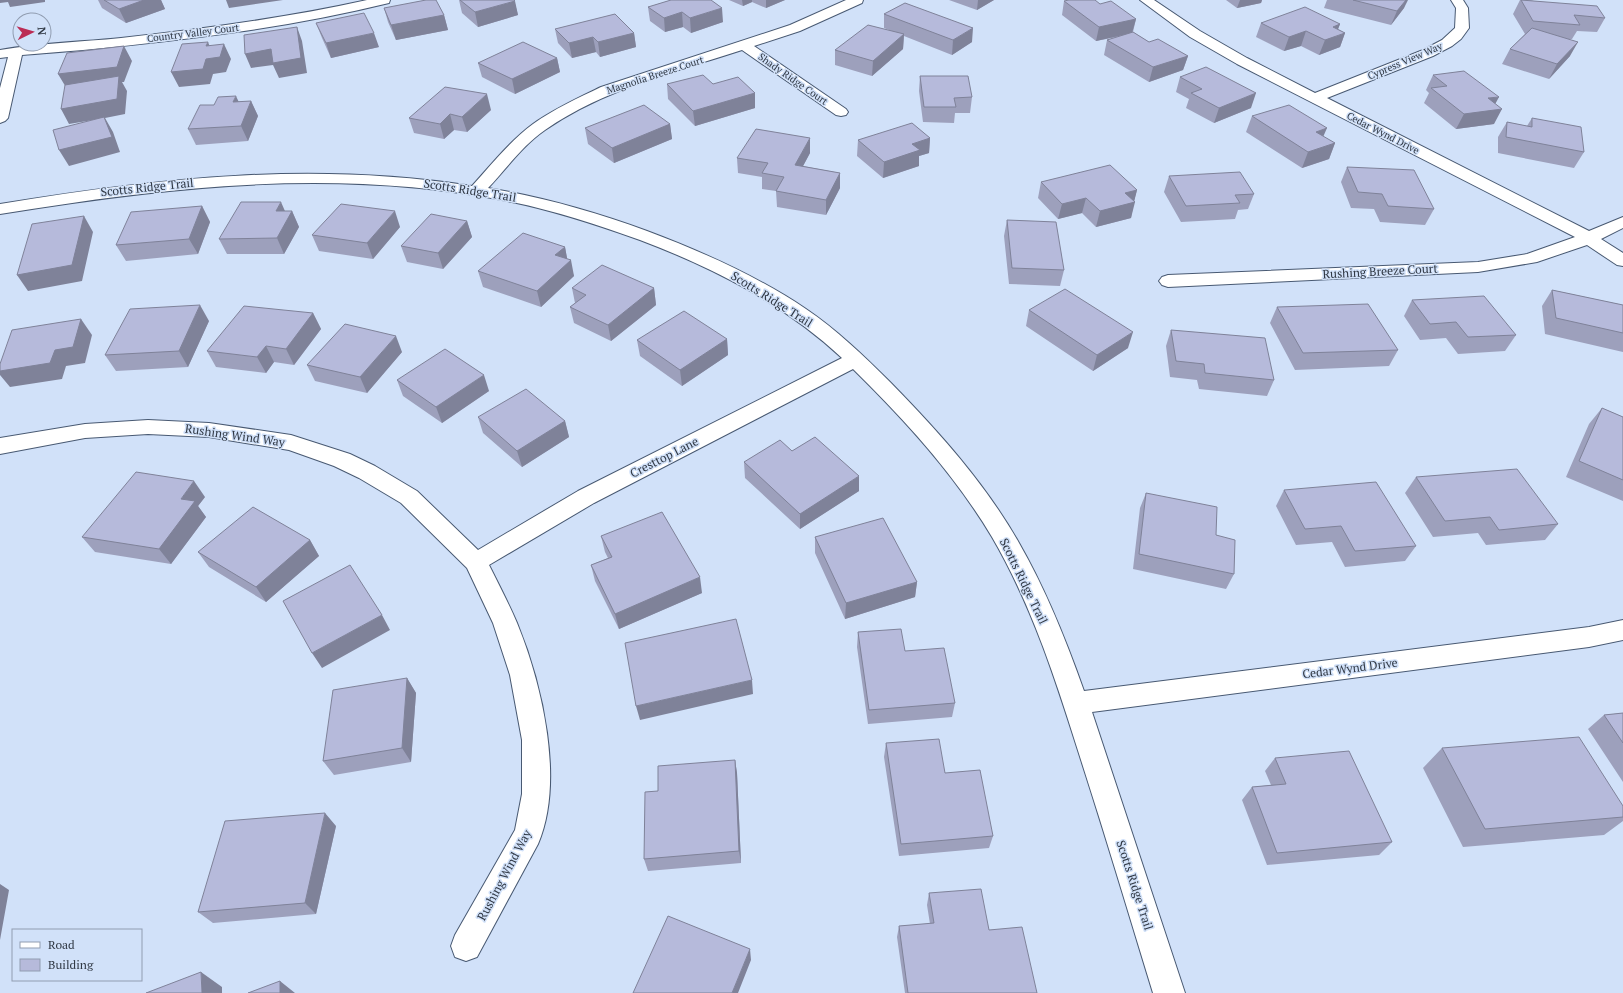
<svg xmlns="http://www.w3.org/2000/svg" width="1623" height="993" font-family="'PT Serif',serif">
<style>
.lines{fill:none;stroke-linecap:round;stroke-linejoin:round}
.street-casing{stroke:#485972;stroke-width:2}
.street{fill:#fff;fill-rule:evenodd}
.wall{fill:#9da0bc}
.shaded-wall{fill:#7f8299}
.building{fill:#b6badb;stroke:#7f8299}
.labels{text-anchor:middle;dominant-baseline:central;stroke-width:3;stroke-linejoin:round;paint-order:stroke}
.far-street-label{font-size:10px;fill:#303844;stroke:#d1e1f9}
.street-label{font-size:12px;fill:#303844;stroke:#d1e1f9}
</style>
<rect width="100%" height="100%" fill="#d1e1f9"/>
<g class="lines">
<g class="street-casing">
<path id="street" d="M367,0H390L389,3C288,28 185,40 83,50C62,52 42,53 22,55L8,118L5,121L0,123V88L8,57L0,58V50C40,43 81,42 121,38C203,29 286,18 367,0Z
M846,0H863L862,3L800,31L754,46L846,109L848,112L846,115L841,116L836,115L742,50C675,72 604,89 545,130C523,145 506,169 488,188C542,197 595,212 647,231C703,252 757,276 806,309C837,330 864,356 890,382C938,431 985,483 1019,543C1046,590 1066,640 1084,691L1589,627L1623,620V640L1589,647L1092,712L1185,993H1153C1129,915 1106,837 1081,760C1057,684 1033,607 992,537C955,475 905,420 853,369L594,503L489,565C499,585 509,604 517,623C542,684 565,781 538,844L477,957L466,961L455,957L451,946L455,935L515,830L522,794V740L510,675L493,623L467,568L401,503L359,478L334,466L289,450L209,437L148,434L85,438L0,454V438L85,424L148,420L209,423L291,435L350,454L375,466L417,491L478,550L578,491L842,358C784,304 714,268 640,240C598,225 556,211 512,202C342,167 170,186 0,214V204C159,178 311,161 472,186C491,165 510,141 533,124C554,109 578,98 601,87L790,25Z
M1140,0H1154L1200,31L1247,58L1315,93L1423,50L1442,40L1455,28L1456,8L1451,0H1463L1468,8L1469,28L1461,39L1452,46L1433,56L1327,98L1589,231L1623,217V228L1601,239L1623,253V266L1617,265L1587,245L1537,262L1478,272L1168,287L1162,285L1159,281L1162,277L1168,275L1478,262L1527,254L1575,237L1237,64L1190,37Z"/>
</g>
<use href="#street" class="street"/>
</g>
<path class="wall" d="M98,0H161L165,9L126,23L102,8Z
M459,0H514L518,15L478,27L462,13Z
M671,0L723,22L691,33L683,27L665,32L650,21L648,7Z
M729,0H785L766,8L752,2L743,6Z
M949,0H994L977,10Z
M1226,0H1262L1261,3L1237,8Z
M1327,0H1406L1404,8L1391,25L1324,8Z
M1520,0H1538H1530L1605,18L1597,32L1577,31L1572,39H1570V56L1549,79L1502,64L1510,49L1525,34L1513,14Z
M1064,1L1100,4L1136,19L1133,32L1149,42L1188,56L1183,70L1149,82L1104,55L1107,40L1122,36L1096,41L1062,15Z
M384,8L444,15L448,30L396,40L388,22Z
M884,14L972,42L952,55L904,36L903,49L872,76L835,65V50L889,30L884,28Z
M316,23L379,47L331,58L322,38Z
M1261,23L1340,24L1338,29L1345,33L1340,47L1319,55L1301,46L1284,51L1256,37Z
M555,29L634,33L636,47L600,57L596,52L572,58L558,43Z
M557,58L560,72L515,94L482,77L478,63Z
M1433,75L1495,104L1494,124L1456,129L1424,103L1429,93L1426,90Z
M920,76L972,97L970,113H955L954,123L923,122L919,91Z
M1180,77L1251,108L1214,123L1186,108L1189,99L1176,92Z
M667,84H713L755,93V108L695,126L668,99Z
M251,101L258,116L248,141L196,145L188,129L214,105Z
M491,110L467,132L454,130L444,139L414,133L409,118Z
M1252,116L1335,143L1329,159L1302,168L1246,132Z
M1532,118L1584,152L1574,168L1498,153V137L1507,122L1527,126Z
M670,124L672,139L614,163L588,144L585,128Z
M930,138L929,153L919,156V166L883,178L857,156L858,140Z
M810,153L803,166L840,173V188L826,215L777,207L776,191L762,189V177L738,173L737,158Z
M1347,167L1434,209L1425,225L1380,222L1374,209L1351,208L1341,182Z
M1169,176L1254,194L1248,209L1238,210L1235,219L1181,222L1164,192Z
M1041,182L1137,190L1134,201L1131,218L1096,227L1082,213L1058,219L1038,198Z
M202,206L210,222L198,254L126,261L116,245Z
M285,211H292L299,227L284,254H227L219,239Z
M1007,220L1064,270L1060,286L1009,284L1004,236Z
M467,221L472,237L443,269L407,262L401,246Z
M400,227L373,259L319,251L312,235Z
M565,247L567,259L574,276L541,307L483,287L478,271Z
M572,288H654L656,305L611,341L574,323L570,307L575,303Z
M1552,290L1623,305V352L1545,334L1542,306Z
M1412,300L1516,335L1505,351L1458,354L1446,338L1420,340L1404,316Z
M1277,307L1398,350L1389,366L1295,370L1270,323Z
M1029,310L1128,348L1093,371L1026,326Z
M313,313L321,329L294,365L274,362L266,373L216,367L207,351Z
M209,321L188,367L116,371L105,355Z
M1171,330L1274,380L1267,396L1199,389L1197,380L1170,377L1166,346Z
M727,339L728,355L682,386L640,356L637,340Z
M402,352L367,393L315,381L307,365Z
M397,380L489,391L442,423L403,396Z
M1602,408L1623,417V501L1566,477L1589,424Z
M478,417L565,421L569,437L522,467L483,433Z
M792,451L859,491L800,529L745,478L744,462Z
M1416,477L1558,524L1545,540L1486,545L1478,533L1433,537L1405,493Z
M1284,490L1416,546L1405,561L1345,567L1332,542L1296,545L1276,506Z
M1146,493L1216,535L1234,574L1226,589L1133,569L1140,508Z
M205,497L198,506L206,517L171,564L95,552L82,537Z
M601,536L702,593L619,629L595,581L591,565L608,558L605,552Z
M815,537L917,582L915,597L845,619L815,553Z
M310,540L319,556L266,602L209,567L198,552Z
M858,632L905,651L955,703L952,717L868,724L857,647Z
M407,678L416,693L411,762L334,775L323,761Z
M1623,713V782L1588,729L1604,715Z
M886,743L945,773L993,836L989,848L899,856L884,757Z
M1442,748L1623,806V821L1604,835L1463,847L1423,768Z
M1275,758L1392,842L1379,855L1267,865L1242,800L1252,787L1271,785L1265,771Z
M735,760L737,773L741,863L648,871L644,859L658,791Z
M336,826L316,914L213,923L198,912Z
M929,893L989,930L1037,993H905L897,937L899,926L930,924L927,905Z"/>
<path class="shaded-wall" d="M0,0H45V2L10,7L8,2L0,3Z
M144,0H161L165,9L126,23L119,9Z
M226,0H283L229,8Z
M742,0H752V2L743,6Z
M766,0H785L766,8Z
M978,0H994L977,10Z
M1240,0H1262L1261,3L1237,8Z
M1406,0H1408L1404,8L1391,25L1397,11Z
M515,1L518,15L478,27L475,12Z
M722,8L723,22L691,33L690,18Z
M682,12L683,27L665,32L664,18Z
M444,15L448,30L396,40L391,25Z
M1136,19L1132,33L1096,41L1099,27Z
M1340,24L1335,37L1345,33L1340,47L1319,55L1325,40L1333,27Z
M297,27L302,41L307,73L279,78L273,65L251,68L245,54Z
M973,28L972,42L952,55L953,40Z
M1306,31L1301,46L1284,51L1289,37Z
M374,33L379,47L331,58L326,43Z
M634,33L636,47L600,57L598,42Z
M904,34L903,49L872,76L873,61Z
M593,37L596,52L572,58L569,43Z
M208,42L214,57L224,44L231,59L226,72L213,74L210,84L179,87L171,72L206,46Z
M1578,42L1570,56L1549,79L1557,64Z
M124,46L132,61L124,82H122L127,91L125,114L105,118L113,132L120,152L69,166L59,150L105,118L69,124L61,109L67,89L58,74Z
M1188,56L1183,70L1149,82L1153,67Z
M557,58L560,72L515,94L512,79Z
M755,93V108L695,126L693,111Z
M1256,93L1251,108L1214,123L1219,108Z
M487,94L491,110L467,132L462,117Z
M236,96L243,111L233,102Z
M1499,97L1492,110L1502,109L1494,124L1456,129L1464,114L1488,98Z
M251,101L258,116L248,141L241,126Z
M450,114L454,130L444,139L440,124Z
M670,124L672,139L614,163L612,148Z
M1327,128L1320,144L1316,132Z
M810,138V153L795,181V165Z
M930,138L929,153L919,156V166L883,178L884,162L912,144Z
M1335,143L1329,159L1302,168L1308,152Z
M840,173V188L826,215V200Z
M1137,190L1134,202H1135L1131,218L1096,227L1100,211L1125,193Z
M1086,198L1082,213L1058,219L1062,204Z
M281,202L288,218L276,211Z
M202,206L210,222L198,254L189,239Z
M292,211L299,227L284,254L277,238Z
M395,211L400,227L373,259L367,243Z
M84,216L93,232L82,281L28,291L17,275Z
M467,221L472,237L443,269L438,253Z
M565,247L568,263L555,255Z
M571,260L574,276L541,307L537,291Z
M654,288L656,305L611,341L608,325Z
M200,305L209,321L188,367L179,351Z
M313,313L321,329L294,365L286,349Z
M81,319L92,335L85,363L66,366L62,379L10,387L0,375V371L55,350Z
M1133,332L1128,348L1093,371L1097,355Z
M396,336L402,352L367,393L360,377Z
M727,339L728,355L682,386L680,370Z
M266,346L274,362L266,373L257,357Z
M484,375L489,391L442,423L436,407Z
M565,421L569,437L522,467L517,451Z
M859,476V491L800,529V514Z
M194,481L205,497L198,506L206,517L171,564L159,549L181,499Z
M310,540L319,556L266,602L256,587Z
M700,577L702,593L619,629L615,614Z
M917,582L915,597L845,619L846,603Z
M382,615L390,630L322,668L312,653Z
M407,678L416,693L411,762L402,748Z
M752,680L753,694L640,720L636,706Z
M735,760L737,773L741,863L739,851Z
M325,813L336,826L316,914L305,903Z
M0,884L9,890L0,940Z
M750,949L751,960L738,993H732Z
M201,972L222,987V993H202Z
M280,981L295,993H280Z"/>
<path class="building" d="M104,0H144L119,9Z
M426,0H436L444,15L391,25L384,8Z
M460,0H514L515,1L475,12Z
M671,0H711L722,8L690,18L682,12L664,18L648,7Z
M1069,0H1095L1100,4L1111,1L1136,19L1099,27L1064,1Z
M1353,0H1406L1397,11Z
M1521,0L1597,6L1605,18L1574,15L1580,25L1533,21Z
M905,3L973,28L953,40L884,14Z
M1305,7L1340,24L1333,27L1345,33L1325,40L1306,31L1289,37L1261,23Z
M364,13L374,33L326,43L316,23Z
M615,14L634,33L598,42L593,37L569,43L555,29Z
M868,25L904,34L873,61L835,50Z
M297,27L301,58L273,63L271,49L245,54L244,35Z
M1532,28L1578,42L1557,64L1510,49Z
M1133,32L1149,42L1158,39L1188,56L1153,67L1107,40Z
M208,42L206,46L224,44L220,57L206,59L203,69L171,72L182,44Z
M523,42L557,58L512,79L478,63Z
M124,46L117,67L58,74L67,53Z
M1206,67L1256,93L1219,108L1191,93L1202,89L1180,77Z
M1464,71L1499,97L1488,98L1502,109L1464,114L1431,88L1447,86L1433,75Z
M703,75L713,84L738,77L755,93L693,111L667,84Z
M119,76L117,99L61,109L65,85Z
M920,76H968L972,97L954,98L956,107H924Z
M445,87L487,94L462,117L450,114L440,124L409,118Z
M236,96L233,102L251,101L241,126L188,129L200,105H214L218,97Z
M644,105L670,124L612,148L585,128Z
M1289,105L1327,128L1316,132L1335,143L1308,152L1252,116Z
M104,117L112,137L59,150L53,130Z
M1532,118L1581,127L1584,152L1506,137L1507,122L1532,127Z
M912,123L930,138L912,144L920,150L884,162L858,140Z
M756,129L810,138L795,165L840,173L826,200L776,191L784,177L762,173L768,163L737,158Z
M1110,165L1137,190L1125,193L1135,202L1100,211L1086,198L1062,204L1041,182Z
M1347,167L1414,170L1434,209L1388,206L1382,194L1358,192Z
M1240,172L1254,194L1235,195L1240,203L1186,206L1169,176Z
M241,202H281L276,211H292L277,238L219,239Z
M341,204L395,211L367,243L312,235Z
M202,206L189,239L116,245L131,212Z
M431,214L467,221L438,253L401,246Z
M84,216L72,265L17,275L32,224Z
M1007,220L1056,222L1064,270L1012,268Z
M523,233L565,247L555,255L571,260L537,291L478,271Z
M602,265L654,288L608,325L570,307L586,295L572,288Z
M1065,289L1133,332L1097,355L1029,310Z
M1552,290L1623,305V333L1556,318Z
M1484,296L1516,335L1468,337L1456,322L1430,324L1412,300Z
M1368,304L1398,350L1303,353L1277,307Z
M200,305L179,351L105,355L130,309Z
M244,306L313,313L286,349L266,346L257,357L207,351Z
M684,311L727,339L680,370L637,340Z
M81,319L73,347L55,350L50,363L0,371V364L12,330Z
M345,324L396,336L360,377L307,365Z
M1171,330L1265,338L1274,380L1205,373L1204,364L1176,361Z
M445,349L484,375L436,407L397,380Z
M526,389L565,421L517,451L478,417Z
M1602,408L1623,417V480L1579,461Z
M815,437L859,476L800,514L744,462L780,440L792,451Z
M1517,469L1558,524L1499,530L1490,517L1445,521L1416,477Z
M136,472L194,481L181,499L195,501L159,549L82,537Z
M1376,482L1416,546L1355,551L1341,526L1305,529L1284,490Z
M1146,493L1217,507L1216,535L1235,540L1234,574L1139,554Z
M253,507L310,540L256,587L198,552Z
M662,512L700,577L615,614L591,565L612,557L601,536Z
M883,518L917,582L846,603L815,537Z
M350,565L382,615L312,653L283,601Z
M736,619L752,680L636,706L625,643Z
M901,629L905,651L944,648L955,703L869,710L858,632Z
M407,678L402,748L323,761L333,690Z
M1623,713V743L1604,715Z
M1579,737L1623,806V817L1485,829L1442,748Z
M939,739L945,773L980,770L993,836L901,844L886,743Z
M1349,751L1392,842L1277,853L1252,787L1286,784L1275,758Z
M735,760L739,851L644,859L645,792L658,791V766Z
M325,813L305,903L198,912L225,821Z
M981,889L989,930L1022,927L1037,993H908L899,926L934,923L929,893Z
M668,916L750,949L732,993H633Z
M201,972L202,993H146Z
M280,981V993H248Z"/>
<g class="labels">
<g class="far-street-label">
<text transform="translate(193 33) rotate(-7)">Country Valley Court</text>
<text transform="translate(1405 61) rotate(-23)">Cypress View Way</text>
<text transform="translate(655 75) rotate(-18)">Magnolia Breeze Court</text>
<text transform="translate(793 79) rotate(35)">Shady Ridge Court</text>
<text transform="translate(1383 133) rotate(27)">Cedar Wynd Drive</text>
</g>
<g class="street-label">
<text transform="translate(147 187) rotate(-6)">Scotts Ridge Trail</text>
<text transform="translate(470 190) rotate(9)">Scotts Ridge Trail</text>
<text transform="translate(1380 271) rotate(-3)">Rushing Breeze Court</text>
<text transform="translate(772 299) rotate(32)">Scotts Ridge Trail</text>
<text transform="translate(235 435) rotate(8)">Rushing Wind Way</text>
<text transform="translate(664 457) rotate(-27)">Cresttop Lane</text>
<text transform="translate(1024 581) rotate(64)">Scotts Ridge Trail</text>
<text transform="translate(1350 668) rotate(-7)">Cedar Wynd Drive</text>
<text transform="translate(504 875) rotate(-62)">Rushing Wind Way</text>
<text transform="translate(1135 885) rotate(72)">Scotts Ridge Trail</text>
</g>
</g>
<rect x="12" y="929" width="130" height="52" fill="#d1e1f9" stroke="#919db1"/>
<rect x="20" y="942" width="20" height="6" fill="#ffffff" stroke="#919db1"/>
<text x="48" y="949" font-size="12" fill="#303844">Road</text>
<rect x="20" y="959" width="20" height="12" fill="#b6badb" stroke="#919db1"/>
<text x="48" y="969" font-size="12" fill="#303844">Building</text>
<g transform="translate(32 32) rotate(85)"><circle r="19" fill="#d1e1f9" stroke="#919db1"/>
<path d="M0-3L7 15L0 10L-7 15Z" fill="#bb2c55"/>
<text y="-6" font-size="11" font-weight="bold" text-anchor="middle" fill="#303844">N</text>
</g>
</svg>
